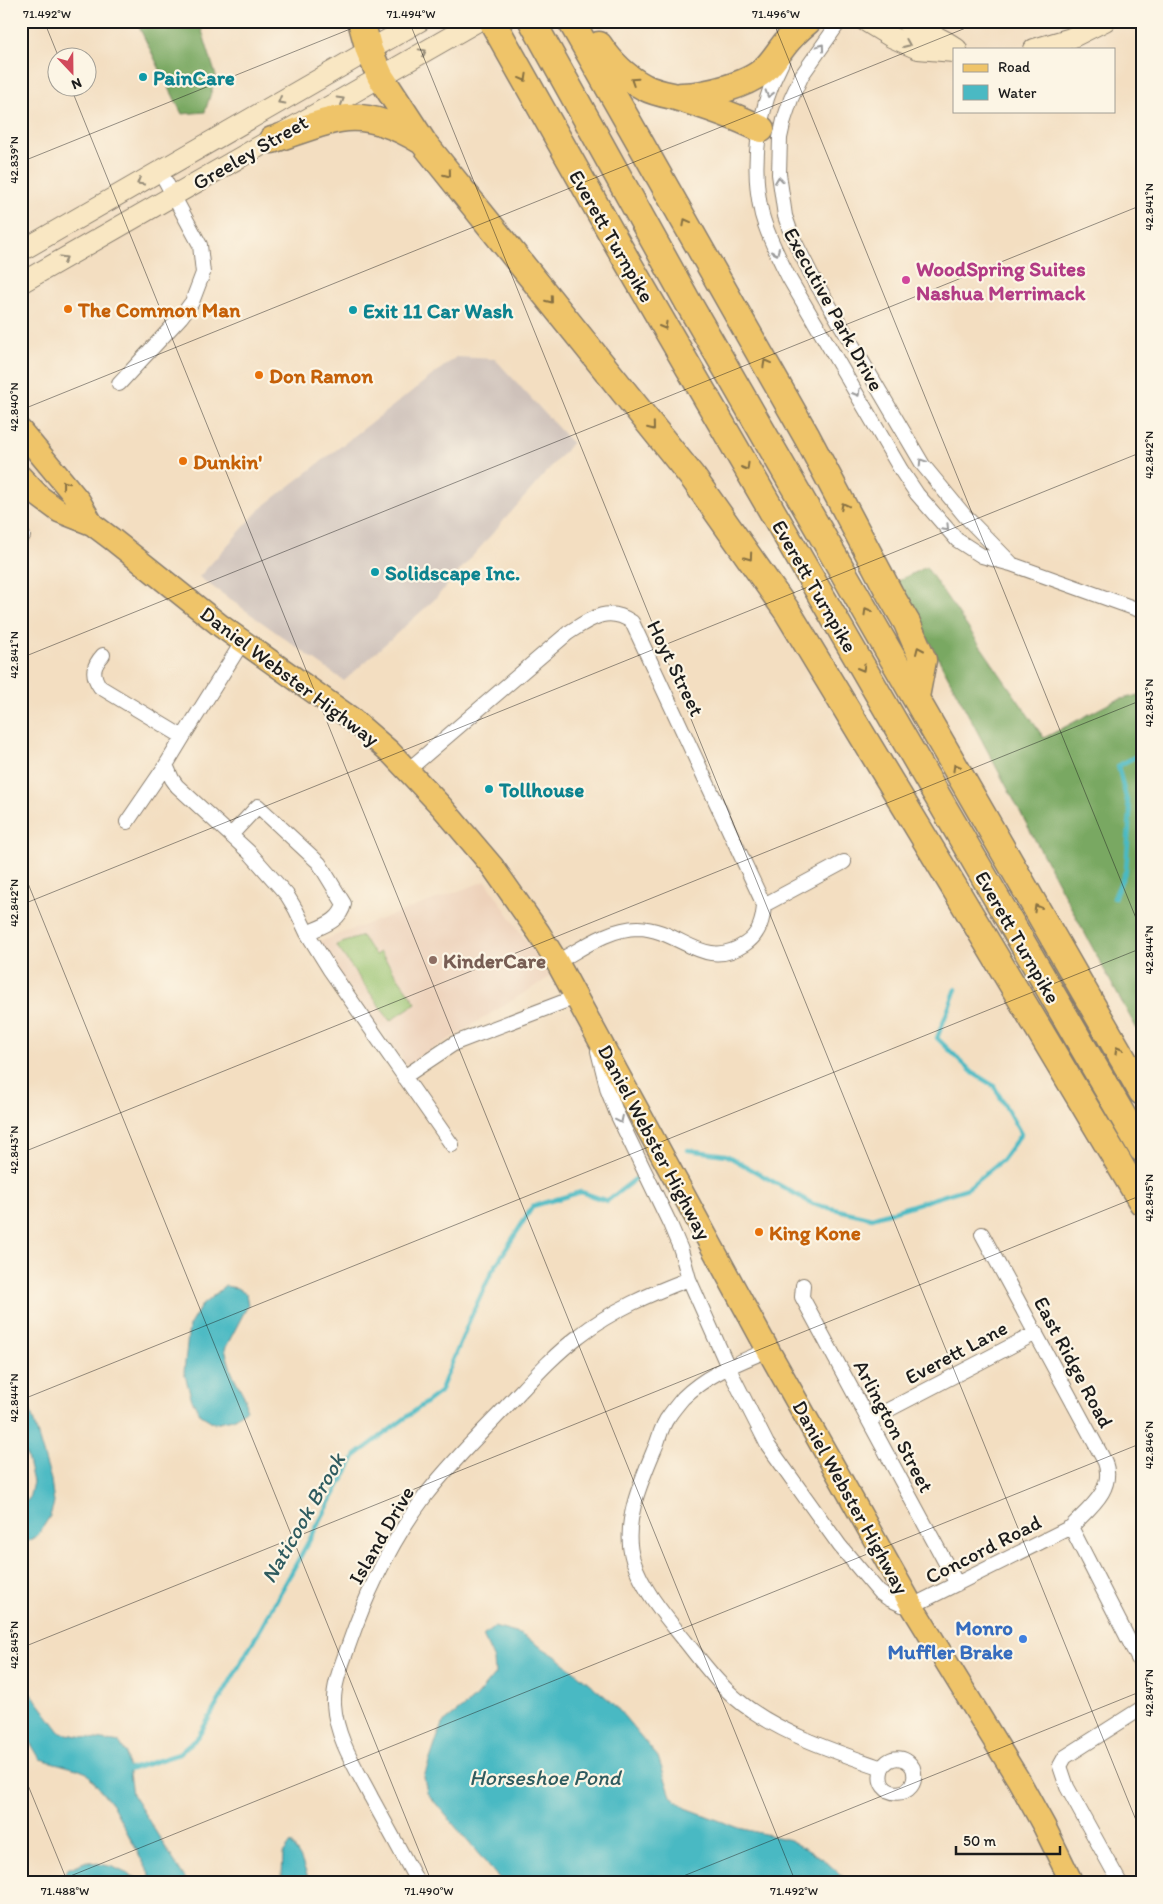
<svg xmlns="http://www.w3.org/2000/svg" width="1163" height="1904" font-family="Itim,sans-serif">
<style>
.built{fill:#edd1ba}
.industrial{fill:#cec1ba}
.green{fill:#97c26f;stroke:#5a6f46}
.forest{fill:#79a862;stroke:#4a623f}
.water{fill:#4ab9c3;stroke:#336a70}
.lines{fill:none;stroke-linecap:round;stroke-linejoin:round}
.stream{stroke:#4ab9c3;stroke-width:4.5}
.street-casing{stroke:#887d6e;stroke-width:16}
.secondary-casing{stroke:#887d6e;stroke-width:22}
.primary-casing{stroke:#887d6e;stroke-width:25}
.highway-casing{stroke:#887d6e;stroke-width:29}
.street{stroke:#fff;stroke-width:14}
.secondary{stroke:#f9e7c3;stroke-width:20}
.primary{stroke:#efc469;stroke-width:22}
.highway{stroke:#efc469;stroke-width:26}
.oneway{stroke:#968c78}
.oneway2{stroke:#999}
.oneway3{stroke:#867042}
.ticks{fill:none;stroke:#1c1c1c;stroke-width:1;stroke-opacity:0.45}
.culture-dot{fill:#0f9aa8;stroke:#fcf5e5;stroke-width:2}
.hotel-dot{fill:#d1479c;stroke:#fcf5e5;stroke-width:2}
.food-dot{fill:#e8710a;stroke:#fcf5e5;stroke-width:2}
.education-dot{fill:#8d6e63;stroke:#fcf5e5;stroke-width:2}
.shop-dot{fill:#3f7fe0;stroke:#fcf5e5;stroke-width:2}
.labels{text-anchor:middle;dominant-baseline:central;stroke-width:4.5;stroke-linejoin:round;paint-order:stroke}
.culture-label{font-size:21px;font-weight:bold;fill:#0d838f;stroke:#fcf5e5;text-anchor:start}
.street-label{font-size:21px;fill:#1c1c1c;stroke:#fcf5e5}
.hotel-label{font-size:21px;font-weight:bold;fill:#b23c85;stroke:#fcf5e5;text-anchor:start}
.food-label{font-size:21px;font-weight:bold;fill:#c56008;stroke:#fcf5e5;text-anchor:start}
.education-label{font-size:21px;font-weight:bold;fill:#785e54;stroke:#fcf5e5;text-anchor:start}
.shop-label{font-size:21px;font-weight:bold;fill:#366cbe;stroke:#fcf5e5;text-anchor:end}
.water-label{font-size:22px;font-style:italic;fill:#2e5b5f;stroke:#fcf5e5}
.neatline{fill:none;stroke:#1c1c1c;stroke-width:2}
.ticks-label{font-size:12px;text-anchor:middle;fill:#1c1c1c}
</style>
<rect width="100%" height="100%" fill="#fcf5e5"/>
<filter id="ink" filterUnits="userSpaceOnUse"><feTurbulence type="fractalNoise" baseFrequency=".02" numOctaves="2"/><feDisplacementMap in="SourceGraphic" scale="10" xChannelSelector="R" yChannelSelector="G"/><feConvolveMatrix kernelMatrix="1 2 1 2 8 2 1 2 1" color-interpolation-filters="sRGB"/></filter>
<filter id="wash" filterUnits="userSpaceOnUse"><feTurbulence type="fractalNoise" baseFrequency=".0096" numOctaves="4" result="noise"/><feDisplacementMap in="SourceGraphic" scale="20" xChannelSelector="R" yChannelSelector="G"/><feGaussianBlur stdDeviation="1.12" result="paint"/><feColorMatrix in="noise" values="0 0 0 0 0 0 0 0 0 0 0 0 0 0 0 0 0 1.4 0 .05"/><feComposite in="paint" operator="in"/></filter>
<g filter="url(#wash)">
<rect width="100%" height="100%" fill="#f3dec1"/>
<path class="built" d="M486,881L550,977L407,1065L315,943Z"/>
<path class="industrial" d="M456,357L495,359L572,443L434,600L344,681L199,577L260,509Z"/>
<path class="green" d="M362,936L375,955L380,952L416,1003L390,1021L336,945Z"/>
<path class="forest" d="M136,21H199L216,76L205,112L182,114Z
M926,567L1044,738L1114,701L1142,694V1038L1114,988L897,581Z"/>
<path class="water" d="M225,1286L237,1288L246,1294L248,1305L225,1349L232,1373L245,1398L246,1410L233,1419L214,1423L201,1415L192,1400L184,1372L189,1326L201,1306Z
M21,1394L27,1399L51,1480L54,1503L50,1516L38,1535L22,1545L21,1505L29,1499L33,1482L27,1457L21,1443Z
M494,1627L520,1634L557,1657L613,1703L658,1757L671,1796L686,1808L739,1828L790,1840L823,1859L850,1883H505L497,1876L427,1793L424,1777L442,1724L474,1699L495,1674L494,1660L483,1636Z
M21,1689L31,1693L61,1733L120,1743L126,1753L132,1794L188,1883H59L67,1869L87,1861L113,1867L141,1880L151,1877L112,1804L87,1773L77,1769L40,1759L21,1727Z
M291,1843L301,1859L310,1883H276L282,1876L283,1854Z"/>
<g class="lines">
<path class="stream" d="M1114,898L1126,870L1130,813L1118,766L1142,753
M688,1150L726,1155L813,1204L872,1218L968,1188L1002,1160L1021,1134L994,1086L973,1073L937,1038L956,989
M124,1768L128,1770L179,1754L198,1737L261,1628L356,1455L440,1392L470,1319L491,1273L533,1206L581,1192L607,1201L638,1177"/>
</g>
</g>
<g filter="url(#ink)">
<g class="lines">
<g class="street-casing">
<path id="street" d="M840,21L802,75L791,99L784,120L780,138L779,174L785,216L792,236L812,276L923,465L965,516L1011,563
M782,62C758,108 750,165 762,215C768,237 779,258 789,278L901,470L917,494L957,540L982,556L1011,564L1142,611
M119,384L181,317L192,302L203,273L200,245L160,171
M21,537L23,536
M103,655C93,666 91,674 100,687L183,737L243,641
M166,765L172,779L177,786L249,852L287,895L296,910L307,933L330,970L452,1145
M408,770L568,633C590,619 608,605 632,622L764,905C763,921 759,935 745,944C703,972 681,929 638,928C609,928 581,949 557,962
M127,822L166,765L183,737
M231,835L258,806L319,863L344,904C340,922 322,926 307,933
M764,905L844,862
M598,1051L608,1091L617,1114L670,1224L681,1250L689,1279L728,1367L767,1444L840,1546L879,1592L889,1599L902,1605L912,1606L1071,1527
M404,1077L455,1043L576,997
M982,1234L1105,1462C1115,1490 1089,1508 1071,1527L1142,1666
M803,1285L802,1297L957,1584
M768,1350C738,1363 707,1374 683,1398C678,1404 673,1410 669,1416C663,1423 660,1434 657,1443C643,1477 621,1523 633,1560C643,1591 666,1617 686,1642C705,1666 725,1693 751,1710C790,1737 837,1752 882,1768C871,1801 923,1801 913,1768C905,1755 890,1755 882,1768
M869,1420L1036,1333
M418,1883C402,1854 387,1826 371,1797C356,1768 336,1738 334,1704C333,1684 343,1662 349,1644C367,1592 392,1540 425,1496C449,1465 477,1437 504,1409C528,1384 551,1357 579,1336C612,1310 650,1294 689,1279
M1120,1883L1067,1787L1060,1766L1065,1757L1142,1708"/>
</g>
<g class="secondary-casing">
<path id="secondary" d="M865,21L891,37L918,49L954,52
M905,21C922,32 941,36 957,49
M1034,49L1071,38L1105,21
M21,251L420,21
M21,283L478,21"/>
</g>
<g class="primary-casing">
<path id="primary" d="M21,431L79,501L92,524
M21,477L40,497L59,511L92,524L112,539L221,626L352,719L390,752L441,806L492,866L539,933L557,962L768,1350L912,1606L1018,1779L1044,1826L1072,1883"/>
</g>
<g class="highway-casing">
<path id="highway" d="M361,21L369,50L380,76L423,142L694,479L787,611L954,887L1142,1202
M492,21L627,261L1142,1149
M532,21L689,304L1142,1092
M571,21L807,437L890,594L907,623L923,660L916,697
M599,45C611,63 625,77 644,87C653,92 663,94 673,96C703,105 734,115 761,129
M681,96C705,96 751,85 767,67C776,58 782,46 791,37C796,31 802,26 808,21
M272,140C335,119 357,103 420,140"/>
</g>
<use href="#street" class="street"/>
<use href="#secondary" class="secondary"/>
<use href="#primary" class="primary"/>
<use href="#highway" class="highway"/>
</g>
<defs><path id="oneway-chevron" d="M-2-3.5L2.5 0L-2 3.5" fill="none" stroke-width="1.6" stroke-linecap="round" stroke-linejoin="round" transform="scale(1.25)"/></defs>
<g class="oneway">
<use href="#oneway-chevron" transform="translate(907 44) rotate(23)"/>
<use href="#oneway-chevron" transform="translate(423 52) rotate(-29)"/>
<use href="#oneway-chevron" transform="translate(341 100) rotate(-30)"/>
<use href="#oneway-chevron" transform="translate(281 101) rotate(150)"/>
<use href="#oneway-chevron" transform="translate(140 182) rotate(150)"/>
<use href="#oneway-chevron" transform="translate(64 259) rotate(-30)"/>
</g>
<g class="oneway2">
<use href="#oneway-chevron" transform="translate(821 47) rotate(-54)"/>
<use href="#oneway-chevron" transform="translate(769 94) rotate(107)"/>
<use href="#oneway-chevron" transform="translate(779 180) rotate(-96)"/>
<use href="#oneway-chevron" transform="translate(776 252) rotate(66)"/>
<use href="#oneway-chevron" transform="translate(857 393) rotate(60)"/>
<use href="#oneway-chevron" transform="translate(922 462) rotate(-123)"/>
<use href="#oneway-chevron" transform="translate(946 528) rotate(46)"/>
<use href="#oneway-chevron" transform="translate(620 1120) rotate(64)"/>
</g>
<g class="oneway3">
<use href="#oneway-chevron" transform="translate(524 78) rotate(61)"/>
<use href="#oneway-chevron" transform="translate(634 81) rotate(-147)"/>
<use href="#oneway-chevron" transform="translate(448 174) rotate(51)"/>
<use href="#oneway-chevron" transform="translate(686 222) rotate(-119)"/>
<use href="#oneway-chevron" transform="translate(550 300) rotate(51)"/>
<use href="#oneway-chevron" transform="translate(664 326) rotate(60)"/>
<use href="#oneway-chevron" transform="translate(766 363) rotate(-119)"/>
<use href="#oneway-chevron" transform="translate(652 427) rotate(51)"/>
<use href="#oneway-chevron" transform="translate(746 467) rotate(60)"/>
<use href="#oneway-chevron" transform="translate(65 484) rotate(-128)"/>
<use href="#oneway-chevron" transform="translate(844 506) rotate(-117)"/>
<use href="#oneway-chevron" transform="translate(749 557) rotate(55)"/>
<use href="#oneway-chevron" transform="translate(867 611) rotate(-120)"/>
<use href="#oneway-chevron" transform="translate(919 650) rotate(-114)"/>
<use href="#oneway-chevron" transform="translate(862 668) rotate(60)"/>
<use href="#oneway-chevron" transform="translate(956 767) rotate(-120)"/>
<use href="#oneway-chevron" transform="translate(1037 908) rotate(-120)"/>
<use href="#oneway-chevron" transform="translate(1118 1050) rotate(-120)"/>
</g>
</g>
<path class="ticks" d="M44,21L59,58M409,21L1142,1835M773,21L1142,933M1138,21L1142,31M71,88L796,1883M21,162L370,21M21,410L983,21M21,658L1142,205M21,866L432,1883M21,905L1142,452M21,1153L1142,700M21,1400L1142,948M21,1648L1142,1195M21,1768L68,1883M53,1883L1142,1443M666,1883L1142,1691"/>
<g class="culture-dot">
<circle cx="143" cy="77" r="5"/>
<circle cx="353" cy="310" r="5"/>
<circle cx="375" cy="572" r="5"/>
<circle cx="489" cy="789" r="5"/>
</g>
<circle class="hotel-dot" cx="906" cy="280" r="5"/>
<g class="food-dot">
<circle cx="68" cy="309" r="5"/>
<circle cx="259" cy="375" r="5"/>
<circle cx="183" cy="461" r="5"/>
<circle cx="759" cy="1232" r="5"/>
</g>
<circle class="education-dot" cx="433" cy="960" r="5"/>
<circle class="shop-dot" cx="1023" cy="1639" r="5"/>
<g class="labels">
<g class="culture-label">
<text x="153" y="77">PainCare</text>
<text x="363" y="310">Exit 11 Car Wash</text>
<text x="385" y="572">Solidscape Inc.</text>
<text x="499" y="789">Tollhouse</text>
</g>
<g class="street-label">
<text transform="translate(250 152) rotate(-30)">Greeley Street</text>
<text transform="translate(612 236) rotate(60)">Everett Turnpike</text>
<text transform="translate(834 309) rotate(61)">Executive Park Drive</text>
<text transform="translate(815 586) rotate(60)">Everett Turnpike</text>
<text transform="translate(676 668) rotate(64)">Hoyt Street</text>
<text transform="translate(290 676) rotate(37)">Daniel Webster Highway</text>
<text transform="translate(1018 937) rotate(60)">Everett Turnpike</text>
<text transform="translate(655 1142) rotate(62)">Daniel Webster Highway</text>
<text transform="translate(956 1352) rotate(-28)">Everett Lane</text>
<text transform="translate(1074 1362) rotate(62)">East Ridge Road</text>
<text transform="translate(894 1426) rotate(62)">Arlington Street</text>
<text transform="translate(851 1497) rotate(61)">Daniel Webster Highway</text>
<text transform="translate(381 1535) rotate(-60)">Island Drive</text>
<text transform="translate(983 1549) rotate(-27)">Concord Road</text>
</g>
<g class="hotel-label">
<text x="916" y="268">WoodSpring Suites<tspan x="916" dy="24">Nashua Merrimack</tspan></text>
</g>
<g class="food-label">
<text x="78" y="309">The Common Man</text>
<text x="269" y="375">Don Ramon</text>
<text x="193" y="461">Dunkin'</text>
<text x="769" y="1232">King Kone</text>
</g>
<g class="education-label">
<text x="443" y="960">KinderCare</text>
</g>
<g class="shop-label">
<text x="1013" y="1627">Monro<tspan x="1013" dy="24">Muffler Brake</tspan></text>
</g>
<g class="water-label">
<text transform="translate(303 1518) rotate(-60)">Naticook Brook</text>
<text x="545" y="1777">Horseshoe Pond</text>
</g>
</g>
<rect width="1163" height="1904" fill="none" stroke="#fcf5e5" stroke-width="55"/>
<rect x="953" y="48" width="162" height="65" fill="#fcf5e5" stroke="#a29e95"/>
<rect x="963" y="64" width="25" height="8" fill="#efc469" stroke="#a29e95"/>
<text x="998" y="72" font-size="15" fill="#1c1c1c">Road</text>
<rect x="963" y="85" width="25" height="15" fill="#4ab9c3" stroke="#a29e95"/>
<text x="998" y="98" font-size="15" fill="#1c1c1c">Water</text>
<g transform="translate(72 72) rotate(158)"><circle r="24" fill="#fcf5e5" stroke="#a29e95"/>
<path d="M0-4L9 19L0 12L-9 19Z" fill="#d1495b"/>
<text y="-8" font-size="14" font-weight="bold" text-anchor="middle" fill="#1c1c1c">N</text>
</g>
<path d="M956 1846v8h104v-8" fill="none" stroke="#1c1c1c" stroke-width="2.5"/>
<text x="963" y="1846" font-size="15" fill="#1c1c1c" stroke="#fcf5e5" stroke-width="4" paint-order="stroke">50 m</text>
<rect x="28" y="28" width="1108" height="1848" class="neatline"/>
<g class="ticks-label">
<text x="47" y="18">71.492°W</text>
<text x="411" y="18">71.494°W</text>
<text x="776" y="18">71.496°W</text>
<text transform="translate(14 160) rotate(-90)" y="4">42.839°N</text>
<text transform="translate(1149 207) rotate(-90)" y="4">42.841°N</text>
<text transform="translate(14 407) rotate(-90)" y="4">42.840°N</text>
<text transform="translate(1149 455) rotate(-90)" y="4">42.842°N</text>
<text transform="translate(14 655) rotate(-90)" y="4">42.841°N</text>
<text transform="translate(1149 703) rotate(-90)" y="4">42.843°N</text>
<text transform="translate(14 903) rotate(-90)" y="4">42.842°N</text>
<text transform="translate(1149 950) rotate(-90)" y="4">42.844°N</text>
<text transform="translate(14 1150) rotate(-90)" y="4">42.843°N</text>
<text transform="translate(1149 1198) rotate(-90)" y="4">42.845°N</text>
<text transform="translate(14 1398) rotate(-90)" y="4">42.844°N</text>
<text transform="translate(1149 1445) rotate(-90)" y="4">42.846°N</text>
<text transform="translate(14 1645) rotate(-90)" y="4">42.845°N</text>
<text transform="translate(1149 1693) rotate(-90)" y="4">42.847°N</text>
<text x="65" y="1895">71.488°W</text>
<text x="429" y="1895">71.490°W</text>
<text x="794" y="1895">71.492°W</text>
</g>
</svg>
